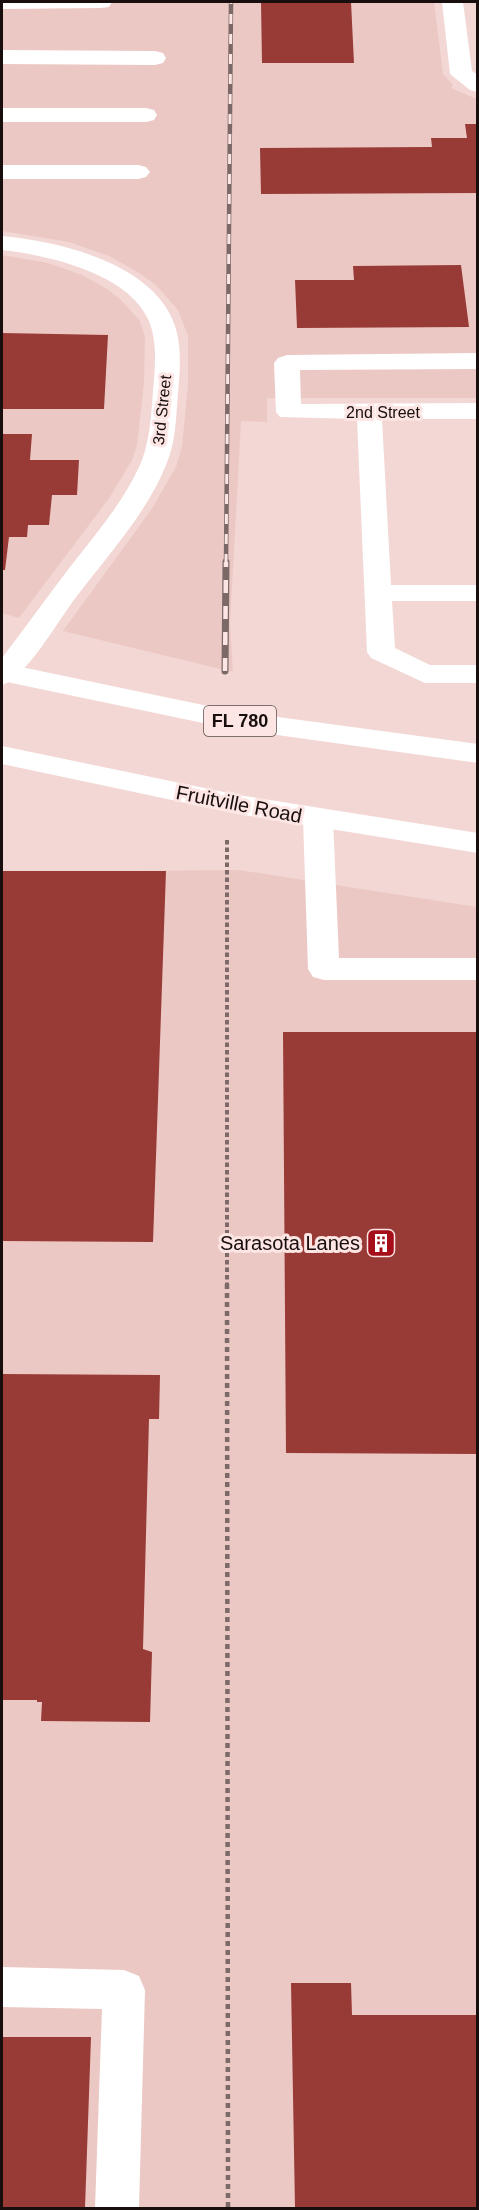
<svg xmlns="http://www.w3.org/2000/svg" width="479" height="2210" font-family="Helvetica,sans-serif">
<style>
.built{fill:#ecc8c4}
.building{fill:#983a36}
.lines{fill:none;stroke-linecap:round;stroke-linejoin:round}
.path-far1{stroke:#7b6a68;stroke-width:4;stroke-dasharray:4.5 3;stroke-linecap:butt}
.path{stroke:#7b6a68;stroke-width:4.5;stroke-dasharray:5 4;stroke-linecap:butt}
.minor{fill:#fff;fill-rule:evenodd}
.major{fill:#fff;fill-rule:evenodd}
.rail-far1-casing{stroke:#7a6967;stroke-width:4.5}
.rail-casing{stroke:#7a6967;stroke-width:7}
.rail-far1{stroke:#fce5e3;stroke-width:3;stroke-dasharray:10;stroke-linecap:butt}
.rail{stroke:#fce5e3;stroke-width:4.5;stroke-dasharray:13;stroke-linecap:butt}
.labels{text-anchor:middle;dominant-baseline:central;stroke-width:6;stroke-linejoin:round;paint-order:stroke}
.far-street-label{font-size:16px;fill:#170e0d;stroke:#fce5e3}
.shield{fill:#fce5e3;stroke:#5c4e4d;stroke-width:1.5}
.shield-label{font-size:18px;font-weight:bold;fill:#170e0d}
.street-label{font-size:20px;fill:#170e0d;stroke:#fce5e3}
.poi-label{font-size:20px;fill:#170e0d;stroke:#fce5e3;text-anchor:end}
</style>
<rect width="100%" height="100%" fill="#f2d7d4"/>
<path class="built" d="M2,2H434L443,74L453,85L451,88L477,99V398H267V422L241,421L230,624L233,672L63,631L151,510L176,467L182,447L188,384V336L178,310L155,284L136,271L109,256L69,242L2,231Z
M2,255L48,263L82,275L107,289L121,300L140,321L145,338L144,383L137,445L132,460L110,497L19,618L2,613Z
M239,870L477,907V2208H2V872Z"/>
<path class="building" d="M261,2H351L354,63H262Z
M465,124H478V193L261,194L260,148L432,147L431,138H467Z
M461,265L469,327L297,328L295,280H354L353,266Z
M2,333L108,335L104,409H2Z
M2,434H32L30,460H79L77,495H52L49,525H28L27,537H9L5,570H2Z
M2,871H166L153,1242L2,1241Z
M283,1032H478V1454L286,1453Z
M2,1374L160,1375L159,1419H149L143,1649L152,1652L150,1722L41,1721L42,1702H37V1700H2Z
M291,1983H351L352,2015H478V2208H295Z
M2,2037H91L85,2208H2Z"/>
<g class="lines">
<path class="path-far1" d="M227,840V1285"/>
<path class="path" d="M227,1284L228,2208"/>
<path class="minor" d="M2,2H112L109,7L101,8L2,9Z
M442,2H463L472,71L478,75V92L470,90L450,74Z
M2,50L155,51L163,53L166,58L163,63L155,65L2,64Z
M2,108H146L154,110L157,115L154,120L146,122H2Z
M2,165H138L146,167L150,172L146,177L138,179H2Z
M2,236C59,241 155,264 175,326C182,347 180,371 178,393C176,417 176,443 166,465C146,515 106,557 74,600C58,621 25,679 2,685V658C25,628 47,597 70,567C95,535 122,504 139,467C150,444 151,416 153,391C155,368 158,341 148,319C127,273 47,255 2,250Z
M478,353V369L300,370L301,404L478,403V419H382L391,585H478V601H392L395,648L430,665H478V683H425L371,658L367,652L357,419L280,417L276,412L274,363L278,358L287,355Z
M318,809L329,812L333,819L339,958H478V980H324L313,977L308,969L303,819L307,812Z
M2,1967L124,1970L139,1976L145,1990L139,2208H95L102,2009L2,2007Z"/>
<path class="major" d="M2,663L227,710L478,744V763L227,728L2,681Z
M2,746L238,795L478,833V853L238,814L2,764Z"/>
<g class="rail-far1-casing">
<path id="rail-far1" d="M226,564L231,2"/>
</g>
<g class="rail-casing">
<path id="rail" d="M225,671L226,562"/>
</g>
<use href="#rail-far1" class="rail-far1"/>
<use href="#rail" class="rail"/>
</g>
<defs>
<g id="building-square" transform="scale(1.5)"><rect x="-9" y="-9" width="18" height="18" rx="4" fill="#a50d19" stroke="#fce5e3"/><path d="M-4-6H4V6H1V3H-1V6H-4ZM-2.5-4.3h1.7v1.8h-1.7ZM.8-4.3h1.7v1.8H.8ZM-2.5-1h1.7V.8h-1.7ZM.8-1h1.7V.8H.8Z" fill="#fff"/></g>
</defs>
<g fill-rule="evenodd">
<use href="#building-square" x="381" y="1243"/>
</g>
<g class="labels">
<g class="far-street-label">
<text transform="translate(162 410) rotate(-84)">3rd Street</text>
<text x="383" y="412">2nd Street</text>
</g>
<rect class="shield" x="204" y="706" width="72" height="30" rx="4.5"/>
<g class="shield-label">
<text x="240" y="721">FL 780</text>
</g>
<g class="street-label">
<text transform="translate(239 804) rotate(11)">Fruitville Road</text>
</g>
<g class="poi-label">
<text x="360" y="1243">Sarasota Lanes</text>
</g>
</g>
<rect width="479" height="2210" fill="none" stroke="#170e0d" stroke-width="6"/>
</svg>
